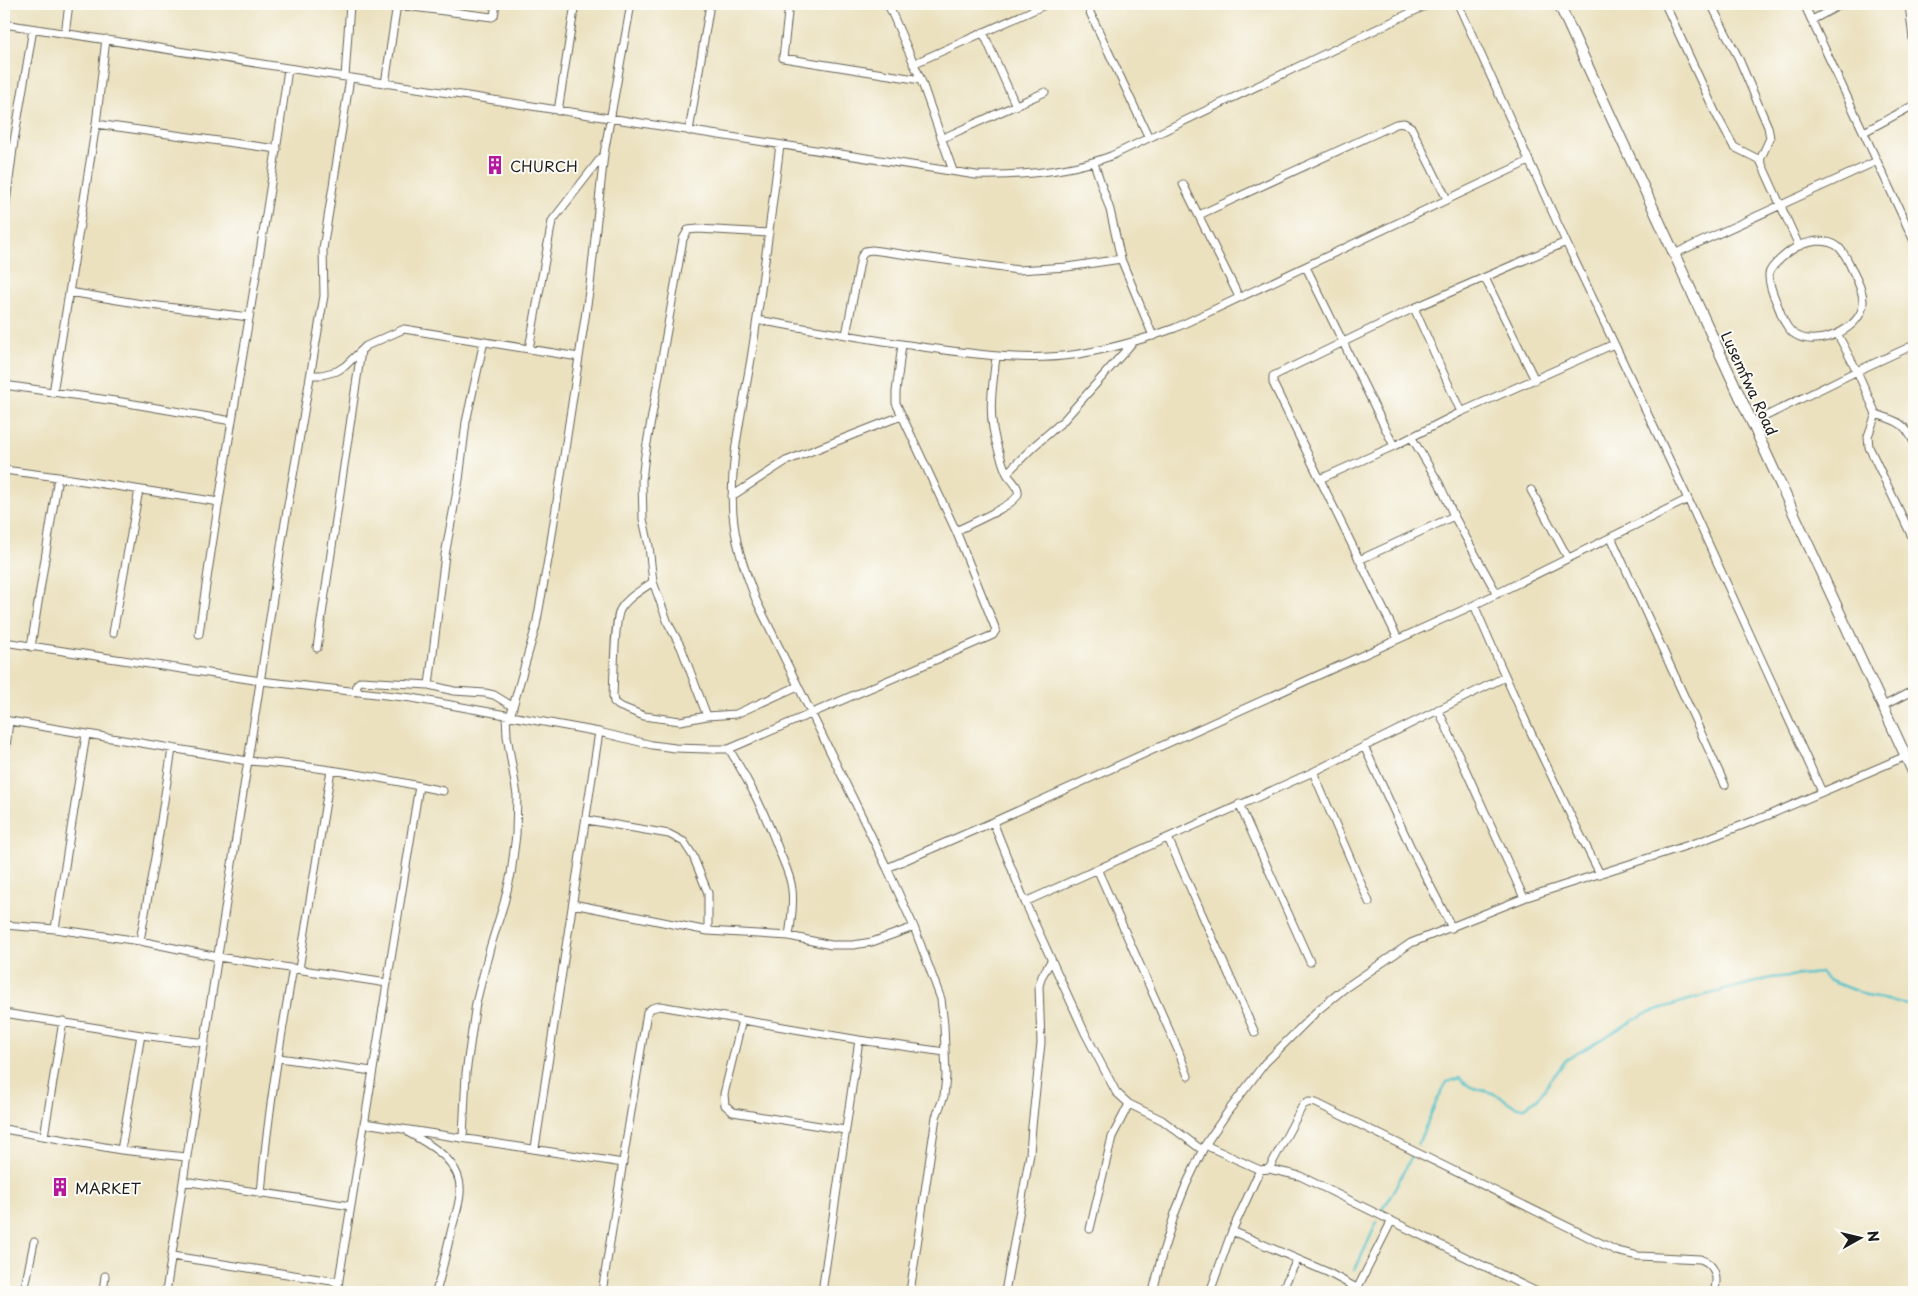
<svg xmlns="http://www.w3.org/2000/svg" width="1918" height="1296" font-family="'Playpen Sans',sans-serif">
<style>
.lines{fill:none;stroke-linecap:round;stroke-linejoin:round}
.stream{stroke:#55c2cb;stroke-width:2.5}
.street-casing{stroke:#646155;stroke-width:9}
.secondary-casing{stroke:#646155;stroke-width:12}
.street{stroke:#fff;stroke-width:7}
.secondary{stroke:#fff;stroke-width:10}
.labels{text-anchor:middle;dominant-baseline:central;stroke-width:4;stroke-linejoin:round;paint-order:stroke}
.poi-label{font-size:15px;fill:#1c1c1c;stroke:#fdfcf7;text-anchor:start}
.street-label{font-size:15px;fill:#1c1c1c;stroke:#fdfcf7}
</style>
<rect width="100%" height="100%" fill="#fdfcf7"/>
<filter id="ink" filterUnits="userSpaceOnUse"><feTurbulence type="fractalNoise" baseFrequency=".02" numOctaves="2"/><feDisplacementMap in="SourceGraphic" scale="10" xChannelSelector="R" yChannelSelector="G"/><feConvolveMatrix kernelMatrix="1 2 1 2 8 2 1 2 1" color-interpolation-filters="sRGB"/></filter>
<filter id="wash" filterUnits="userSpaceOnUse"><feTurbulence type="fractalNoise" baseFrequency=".0096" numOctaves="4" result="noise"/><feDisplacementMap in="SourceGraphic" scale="20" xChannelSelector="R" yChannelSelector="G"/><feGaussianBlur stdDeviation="1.12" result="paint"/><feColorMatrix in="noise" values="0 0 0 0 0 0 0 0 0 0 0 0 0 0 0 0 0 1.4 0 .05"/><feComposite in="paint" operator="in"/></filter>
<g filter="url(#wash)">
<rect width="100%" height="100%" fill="#ebe1bf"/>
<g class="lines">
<path class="stream" d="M1418,1144L1437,1100L1447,1082L1460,1078C1471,1091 1478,1088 1492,1093C1501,1096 1508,1102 1516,1107H1525L1537,1099L1566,1060L1646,1013L1702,996L1771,978L1820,973L1828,980L1871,997L1914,1005
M1383,1210L1412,1156
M1355,1270L1377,1222"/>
</g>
</g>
<g filter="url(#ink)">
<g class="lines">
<g class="street-casing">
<path id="street" d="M789,4L783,58L921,80
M888,4L921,80L953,171
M1086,4L1149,138
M1458,4L1566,242L1688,499L1822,792
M1665,4L1716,114L1734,147L1760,160L1799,246
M1711,4L1739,59L1768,127L1770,138L1760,160
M1804,4L1914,241
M1909,4L1914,48
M397,5L492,17L494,16L496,4
M1812,20L1842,4
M4,24L976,175C1021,176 1068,172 1111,156L1429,4
M983,32L1016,106
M65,34L69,4
M913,64L1047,4
M345,77L350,4
M385,84L397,4
M558,111L575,4
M96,124L277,149
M689,131L710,4
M1864,132L1914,105
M943,138L1045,92
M780,145C771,216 762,288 751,359C742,412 727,470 734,524C737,550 747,576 756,600L887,868L914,927L941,999L944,1025L946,1076L944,1096L936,1117L910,1292
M1094,163L1110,210L1121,259L1153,336
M1183,184L1239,297
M1199,215L1396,124L1404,123L1411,127L1447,199
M4,218L14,141L33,29
M1817,241C1837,241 1842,248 1850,265C1855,277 1863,289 1863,301C1864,329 1817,348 1796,335C1788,331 1784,322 1781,314C1777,302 1768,287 1769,274C1770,266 1791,249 1799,246C1804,243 1811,242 1817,241Z
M1674,254L1877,161
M1306,267L1394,446
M1485,278L1535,380
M69,292L142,304L249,317
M1414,308L1461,412
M757,320C817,330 876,341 937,349C982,355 1027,361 1072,355C1107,350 1142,340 1175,328L1529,161
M846,335L861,257L865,251L872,250L1018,270L1067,267L1121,259
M1838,335L1857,371L1876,414L1868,436L1869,447L1914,541
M529,349L552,221L604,154
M311,375H322L337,371L345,366L366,346L404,329L579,357
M4,385L122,402L232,421
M53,393L96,124L106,39
M1876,414C1896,421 1905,422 1914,443
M1752,423L1857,371L1914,345
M1412,438L1439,483L1454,516L1497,594
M4,470L58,477L219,502
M1007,473L1034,446L1063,421L1134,341
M1320,479L1394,446L1461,412L1614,344
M1531,490L1568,558
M732,496L786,461L901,416
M956,531C967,525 1016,505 1018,494C1020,487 1010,479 1007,474C1003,466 1001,457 998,449C987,416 992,390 996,357
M1611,537L1725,785
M1359,560L1454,516
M653,582C641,590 627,598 620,610C614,622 614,679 613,696L614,702L619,706L644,716L680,721L707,716L736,714L798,686
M1474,605C1513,696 1555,786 1600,874
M113,633L139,490
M199,634C225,445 262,258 288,69
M1398,639L1273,383V376L1414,308L1566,242
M4,642L261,681L412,698L599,732L652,745L675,748L707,749H729L993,635L996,630L956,531L896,403V392L902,344
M31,647L58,477
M317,648L361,351
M429,685L445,555L459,480L466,422L484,341
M356,692L357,684L361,681L429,685L454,691L485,693L494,695L512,706
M1883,706L1914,690
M1438,709L1524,898
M707,716L681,647L668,623L653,582L649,546L643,519L642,480L645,455L683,239L688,230L698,229L769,233
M510,717L536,626L549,554L590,285L604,154L631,4
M4,720L248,761C306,765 363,774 419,786L337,1292
M1364,746L1412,850L1452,928
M729,749C751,785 765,813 780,853C785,865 791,877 792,890C794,905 791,921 789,936
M4,765L9,721
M1313,772L1369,902
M419,786L443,791
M1239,804L1310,962
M587,820L669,834L684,842L693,856L708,893V931
M993,822L1025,902L1313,772L1505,677
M1168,838L1255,1033
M887,868L993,822L1474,605L1688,499
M1098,871L1178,1050L1188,1076
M1025,902L1085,1033L1116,1092L1129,1104L1162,1120L1202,1150
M573,904L708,931L789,936L831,945H853L872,942L914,927
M4,925L55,929L140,941L218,957L387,983
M55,929L86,735
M140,941L157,846L172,749
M299,969L331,770
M4,1013L141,1035L205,1043
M742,1020L724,1094L725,1105L733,1112L845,1130
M279,1058L372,1071
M364,1123L623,1163
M4,1129L121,1150L186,1157
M409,1133C433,1146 463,1163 460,1194C459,1207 454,1219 451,1232C446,1252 442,1272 436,1292
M44,1136L63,1021
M463,1137L466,1073L476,1003L490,948L504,903L511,874L516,835L517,795L507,736L506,715
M1205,1145L1260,1170L1269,1169L1300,1176L1537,1292
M535,1148L599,732
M121,1150L141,1035
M1269,1169L1303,1105L1309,1102L1316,1103L1617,1251L1638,1256L1700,1259C1715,1264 1719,1277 1714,1292
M183,1181L351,1206
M261,1194C267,1118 280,1042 293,968
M1090,1229L1112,1137L1129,1104
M1232,1231L1327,1272L1364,1292
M172,1256L338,1282
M1357,1289L1391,1222
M24,1292L34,1242
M103,1292L105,1276
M166,1292L282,540L324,296L323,249L350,78
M602,1292L647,1012L652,1008L660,1006L859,1040L945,1052
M822,1292L859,1040
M1005,1292L1030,1154L1032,1126L1041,1043L1039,986L1042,976L1051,961
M1153,1292L1162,1255L1175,1213L1186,1185L1205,1145L1229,1110L1265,1063L1318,1010L1345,988L1411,943L1524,898L1701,841L1769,815L1906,756
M1210,1292L1232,1231L1260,1170
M1281,1292L1297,1260"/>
</g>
<g class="secondary-casing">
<path id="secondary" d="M1559,4L1914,774"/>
</g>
<use href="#street" class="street"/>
<use href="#secondary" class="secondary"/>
</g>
</g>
<defs>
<g id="building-bare" transform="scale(1.5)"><path d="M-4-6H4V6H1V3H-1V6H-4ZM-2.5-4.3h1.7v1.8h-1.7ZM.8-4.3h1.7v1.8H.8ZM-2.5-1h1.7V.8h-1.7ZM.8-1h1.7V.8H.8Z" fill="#b5179e" stroke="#fdfcf7" stroke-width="2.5" paint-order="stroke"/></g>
</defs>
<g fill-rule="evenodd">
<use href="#building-bare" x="495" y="165"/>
<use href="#building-bare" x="60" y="1187"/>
</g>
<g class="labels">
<g class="poi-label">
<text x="510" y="165">CHURCH</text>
<text x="75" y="1187">MARKET</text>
</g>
<g class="street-label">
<text transform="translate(1750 383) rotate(65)">Lusemfwa Road</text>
</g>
</g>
<rect width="1918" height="1296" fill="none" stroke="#fdfcf7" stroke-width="20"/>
<g transform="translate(1860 1238) rotate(82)" stroke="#fdfcf7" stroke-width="4" paint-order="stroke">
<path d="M0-4L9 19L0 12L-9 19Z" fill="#1c1c1c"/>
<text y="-8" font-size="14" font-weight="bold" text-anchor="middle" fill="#1c1c1c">N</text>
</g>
</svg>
